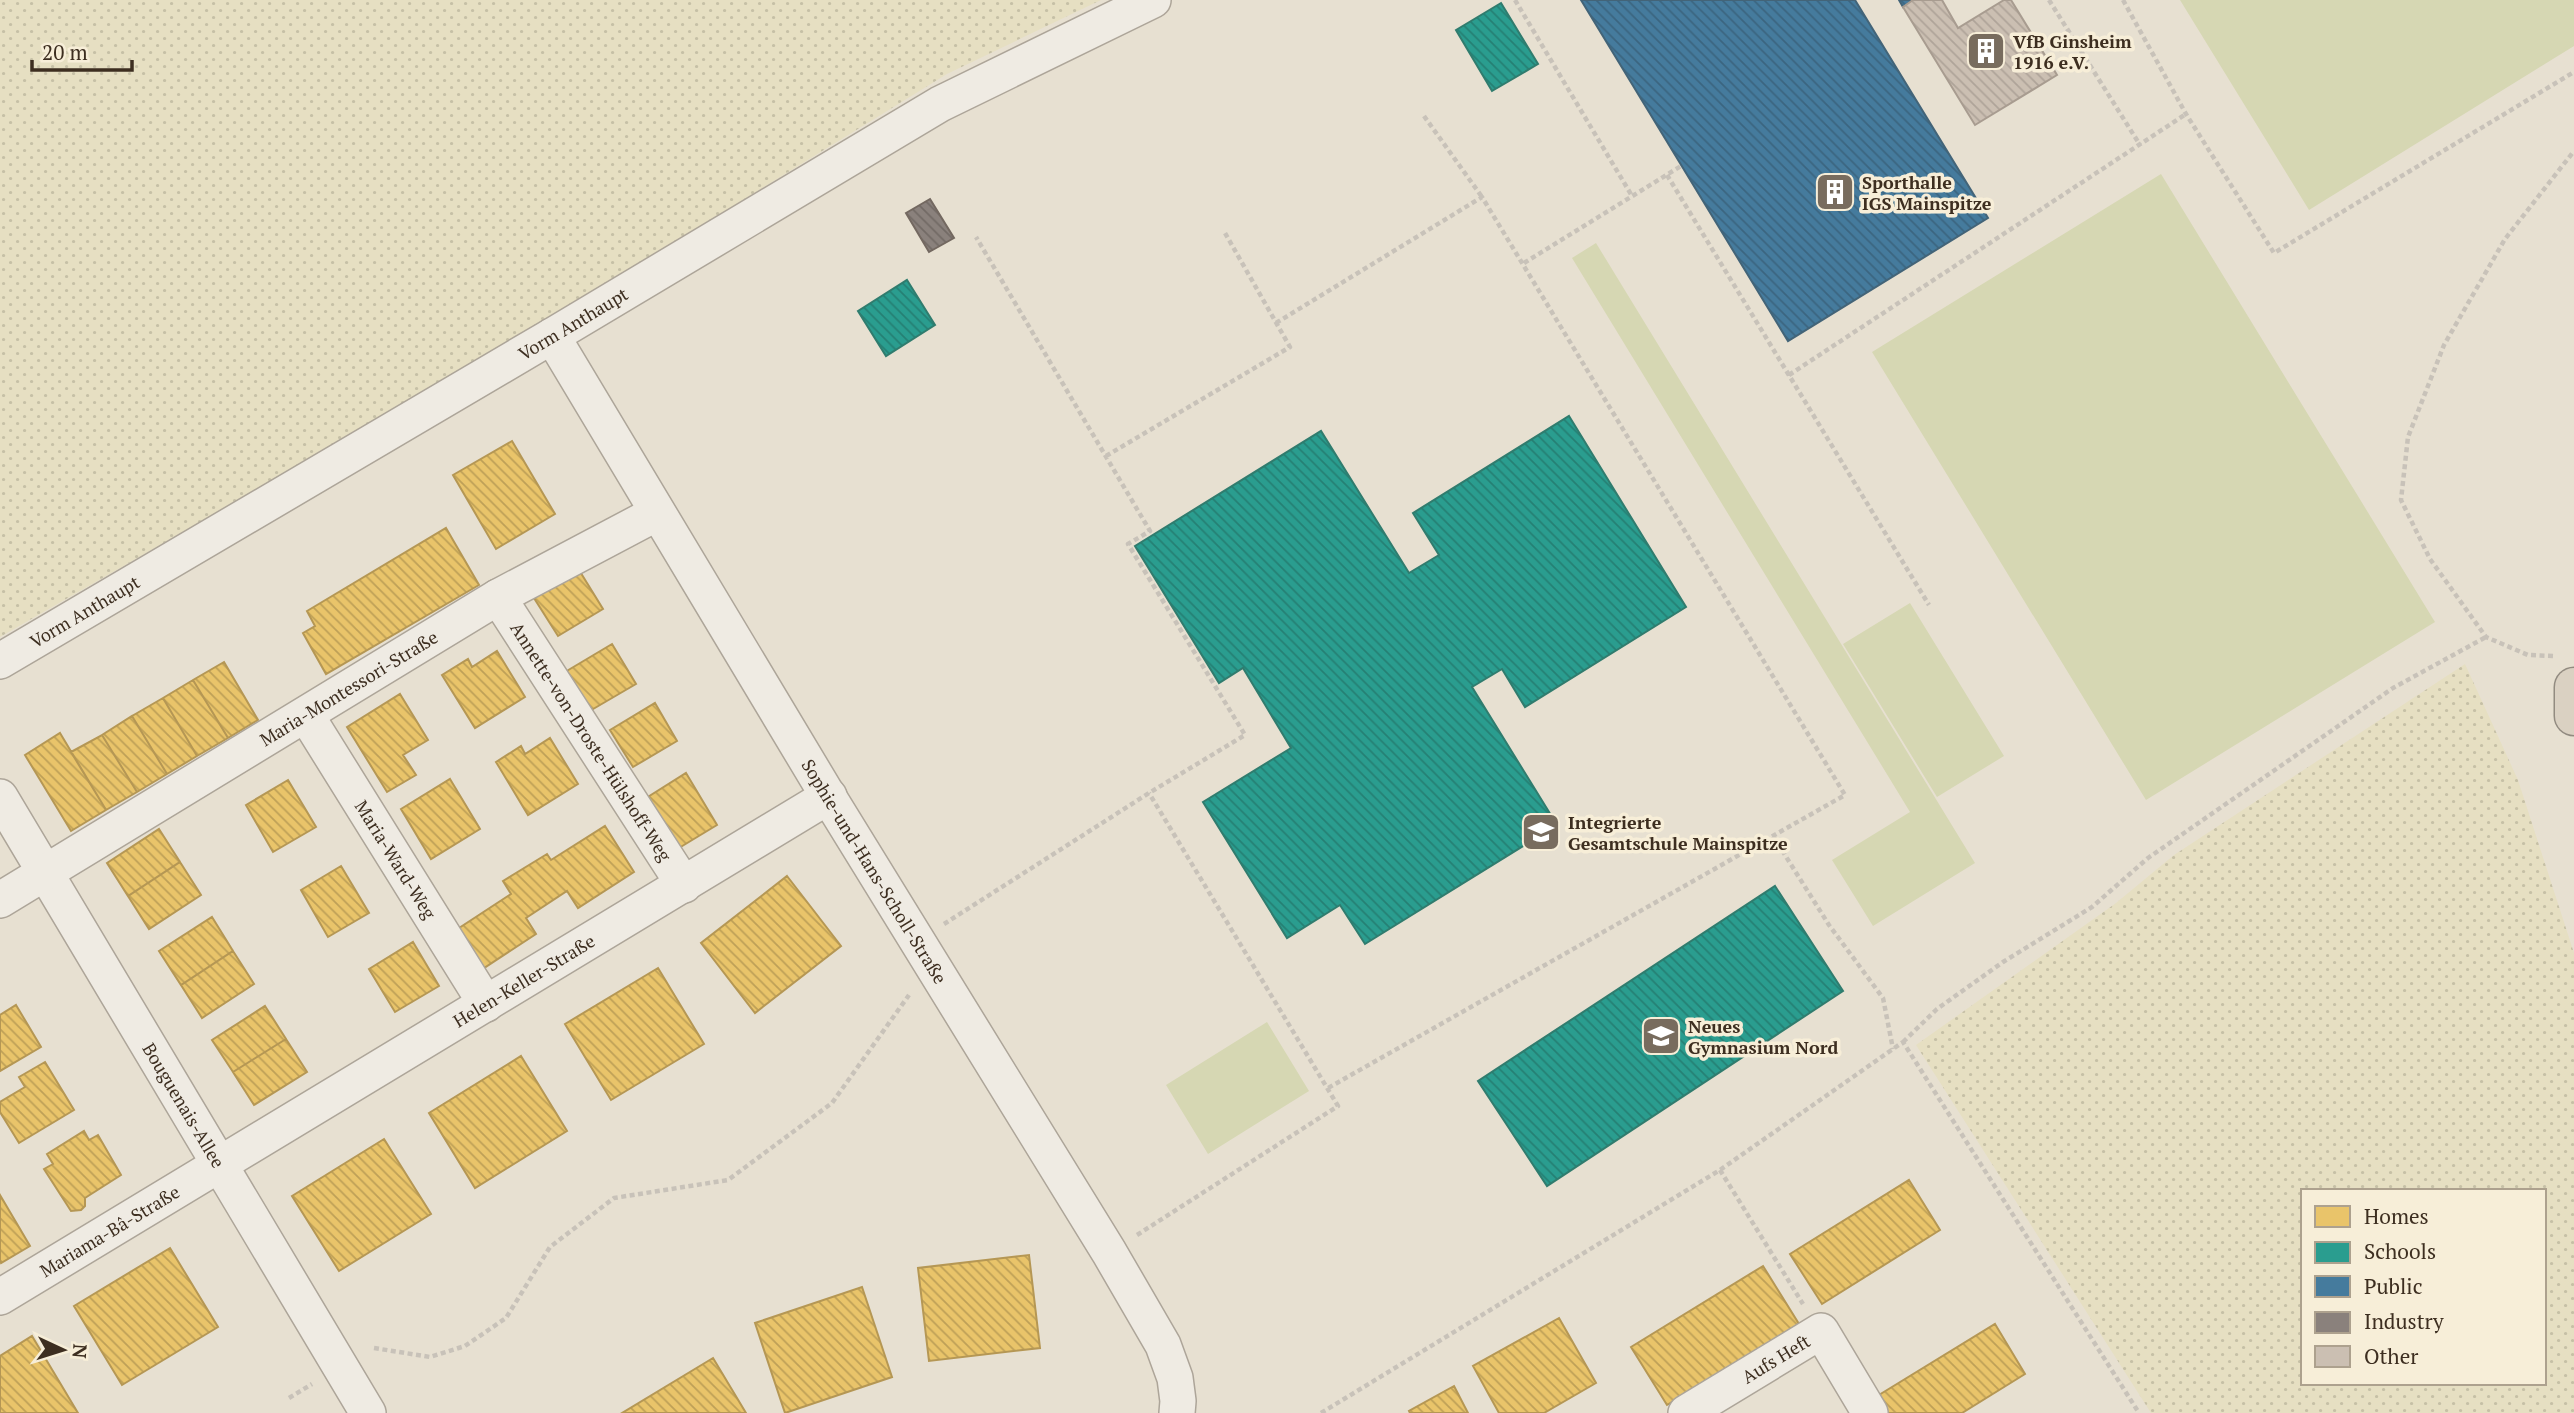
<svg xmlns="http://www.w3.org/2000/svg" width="2574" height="1413" font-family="'PT Serif',serif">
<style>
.farmland{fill:url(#farmland-dots);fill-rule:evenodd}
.pitch{fill:#d6d7b3}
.homes{fill:url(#homes-back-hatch);stroke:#b59754;stroke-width:2}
.schools{fill:url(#schools-back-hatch);stroke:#307c6e;stroke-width:2}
.public{fill:url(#public-back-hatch);stroke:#436478;stroke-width:2}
.industry{fill:url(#industry-back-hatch);stroke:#736860;stroke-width:2}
.building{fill:url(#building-back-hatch);stroke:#a89c90;stroke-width:2}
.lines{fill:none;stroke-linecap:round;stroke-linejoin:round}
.minor-casing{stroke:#ada599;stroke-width:38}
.motorway-casing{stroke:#928b80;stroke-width:41}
.path{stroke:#c8c2b9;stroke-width:4.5;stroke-dasharray:5 3.5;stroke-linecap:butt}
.minor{stroke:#efebe3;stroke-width:35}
.motorway{stroke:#dad1c2;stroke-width:38}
.labels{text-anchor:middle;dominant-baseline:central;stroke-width:7;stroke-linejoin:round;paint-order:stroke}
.poi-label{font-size:18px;font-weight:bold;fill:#3d2e20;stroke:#f7eed8;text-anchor:start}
.street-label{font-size:18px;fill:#3d2e20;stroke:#f7eed8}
</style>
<defs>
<pattern id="farmland-dots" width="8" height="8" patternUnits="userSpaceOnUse" patternTransform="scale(1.75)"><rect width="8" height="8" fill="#e6dfc2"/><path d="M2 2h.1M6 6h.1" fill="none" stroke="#c6c0a6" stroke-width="1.8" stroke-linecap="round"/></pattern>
<pattern id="homes-back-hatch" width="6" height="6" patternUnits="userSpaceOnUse" patternTransform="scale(1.75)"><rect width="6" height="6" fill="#e9c46a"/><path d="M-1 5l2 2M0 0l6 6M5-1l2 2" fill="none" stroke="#bea057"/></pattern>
<pattern id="schools-back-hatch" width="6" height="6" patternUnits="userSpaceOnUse" patternTransform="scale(1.75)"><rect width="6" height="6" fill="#2a9d8f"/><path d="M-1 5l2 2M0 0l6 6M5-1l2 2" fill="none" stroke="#258074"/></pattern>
<pattern id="public-back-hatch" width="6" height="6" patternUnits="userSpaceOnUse" patternTransform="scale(1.75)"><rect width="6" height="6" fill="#457b9d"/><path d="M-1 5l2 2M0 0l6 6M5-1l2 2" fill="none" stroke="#3b6580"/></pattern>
<pattern id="industry-back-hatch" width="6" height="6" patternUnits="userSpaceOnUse" patternTransform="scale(1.75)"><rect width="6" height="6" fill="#8a817c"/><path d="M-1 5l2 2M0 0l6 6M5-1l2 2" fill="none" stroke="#726a65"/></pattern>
<pattern id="building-back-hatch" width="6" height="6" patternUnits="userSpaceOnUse" patternTransform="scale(1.75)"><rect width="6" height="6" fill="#cbbfb2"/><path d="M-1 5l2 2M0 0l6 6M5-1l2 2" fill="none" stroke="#afa499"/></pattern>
</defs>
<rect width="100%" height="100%" fill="#e7e0d1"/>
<path class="farmland" d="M0,0H1101L947,74L503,348L0,637Z
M2465,664L2518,780L2574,953V1413H2151L1916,1045L2116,903L2174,855ZM2303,1191H2544V1383H2303Z"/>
<path class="pitch" d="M2180,0H2574V46L2309,210Z
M2161,174L2435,622L2146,800L1872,352Z
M1596,243L1975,863L1873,926L1832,860L1910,812L1572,258Z
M1910,603L2004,756L1937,797L1843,644Z
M1267,1022L1309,1091L1208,1154L1166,1085Z"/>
<path class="homes" d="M512,441L555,514L496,549L453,475Z
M446,528L479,585L326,674L303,633L315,626L307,611Z
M579,570L603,609L558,636L534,598Z
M612,644L636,684L588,712L565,672Z
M497,651L525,697L475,728L442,675L468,659L472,667Z
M224,662L258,720L228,738L193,680Z
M193,680L228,738L197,756L163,698Z
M400,694L428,740L403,755L416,775L387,792L347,727Z
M163,698L197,756L167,774L132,716Z
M655,703L677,741L633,767L610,730Z
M132,716L167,774L137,792L102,735Z
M60,733L106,810L71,831L25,755Z
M102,735L137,792L106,810L71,752Z
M550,738L578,784L528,815L496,762L521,746L525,754Z
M686,773L717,825L674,851L643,800Z
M450,779L480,829L431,859L401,809Z
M288,780L316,827L273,852L246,805Z
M605,826L634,872L578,908L567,891L526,918L536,934L481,970L456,930L511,894L503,881L547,854L551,860Z
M159,829L180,862L128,896L107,863Z
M180,862L201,895L149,929L128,896Z
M341,866L369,913L328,937L301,890Z
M787,876L841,946L755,1013L701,943Z
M212,917L233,951L181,985L159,951Z
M413,942L439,986L395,1012L369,969Z
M233,951L254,984L202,1018L181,985Z
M658,968L704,1044L611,1100L565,1024Z
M16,1005L41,1047L0,1071V1015Z
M265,1006L286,1039L233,1072L212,1040Z
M286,1039L307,1072L254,1105L233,1072Z
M521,1056L567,1131L475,1188L429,1113Z
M45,1062L74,1110L19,1143L0,1112V1102L25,1087L19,1077Z
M84,1131L89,1140L98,1135L121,1175L85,1198V1206L81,1210L71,1211L44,1169L53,1164L47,1154Z
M384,1139L431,1214L339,1271L292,1196Z
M1909,1180L1940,1230L1822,1304L1790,1254Z
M0,1195L30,1246L1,1263L0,1261Z
M170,1248L218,1327L122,1385L74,1306Z
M1029,1255L1040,1348L929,1361L918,1268Z
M1763,1266L1799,1324L1667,1405L1631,1347Z
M862,1287L892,1377L785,1413L755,1323Z
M1559,1318L1596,1383L1544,1413H1499L1473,1366Z
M1995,1324L2025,1374L1962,1413H1883L1874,1398Z
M32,1336L78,1413H0V1356Z
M713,1358L746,1413H622Z
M1454,1386L1468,1413H1410L1409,1411Z"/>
<path class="schools" d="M1501,3L1538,64L1492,91L1456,30Z
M907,280L935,325L886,356L858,311Z
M1569,416L1686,607L1525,707L1502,669L1472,687L1557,825L1365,944L1340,905L1287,938L1203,802L1291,748L1243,668L1219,683L1135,546L1321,431L1409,573L1439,555L1413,513Z
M1775,886L1843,991L1547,1186L1478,1081Z"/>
<path class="public" d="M1581,0H1855L1988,218L1788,341Z
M1899,0H1913L1903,7Z"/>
<path class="industry" d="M930,199L954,238L929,252L906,213Z"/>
<path class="building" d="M1913,0H1942L1958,28L2004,0H2011L2057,75L1975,125L1903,7Z"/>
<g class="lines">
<g class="minor-casing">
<g id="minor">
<path id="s1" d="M552,336L831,801L1109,1252L1163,1345L1175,1378L1178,1401L1177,1413"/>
<path id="s2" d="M498,597L684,885"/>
<path id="s3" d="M0,661L552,336L940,104L1153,0"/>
<path id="s4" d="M306,715L486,1004"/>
<path id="s5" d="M0,797L368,1413"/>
<path id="s6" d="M0,900L498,597L657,513"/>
<path id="s7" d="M0,1297L829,796"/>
<path id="s8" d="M1686,1413L1821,1331L1870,1413"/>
</g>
</g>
<g class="motorway-casing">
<path id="motorway" d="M2574,687V716"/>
</g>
<path class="path" d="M1515,0L1632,196
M2049,0L2140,145
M2123,0L2186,114L2274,253L2574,72
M1424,116L1482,197
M1667,175L1929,605
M1524,263L1681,166
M1276,323L1482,197L1845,795L1328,1088
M1789,375L2186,114
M1106,456L1290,347L1225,233
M2553,656L2528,655L2486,637L2430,559L2401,500L2408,437L2444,345L2505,239L2574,151
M1773,836L1829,925L1883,998L1893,1049
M944,924L1149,793L1245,735L1128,544L1150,531L976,237
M1903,1042L1937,1009L2003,962L2092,907L2148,858L2393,688L2486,637
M1720,1170L1803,1304
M1137,1235L1338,1106L1149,793
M374,1348L430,1357L465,1346L506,1318L550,1247L614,1198L728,1180L832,1103L909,995
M289,1398L312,1384
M1321,1413L1720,1170L1903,1042L2139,1413"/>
<use href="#minor" class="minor"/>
<use href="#motorway" class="motorway"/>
</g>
<defs>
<g id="building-square" transform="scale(2.0125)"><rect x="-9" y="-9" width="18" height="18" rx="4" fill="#786c5e" stroke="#f7eed8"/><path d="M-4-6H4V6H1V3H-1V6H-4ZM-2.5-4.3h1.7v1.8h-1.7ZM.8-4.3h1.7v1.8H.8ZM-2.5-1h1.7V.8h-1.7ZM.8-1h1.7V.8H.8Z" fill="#fff"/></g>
<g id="school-square" transform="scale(2.0125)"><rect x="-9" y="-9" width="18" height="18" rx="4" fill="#786c5e" stroke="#f7eed8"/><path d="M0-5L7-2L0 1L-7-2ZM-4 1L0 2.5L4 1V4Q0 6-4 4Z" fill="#fff"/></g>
</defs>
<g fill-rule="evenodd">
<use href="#building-square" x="1986" y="51"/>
<use href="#building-square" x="1835" y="192"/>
<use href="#school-square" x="1541" y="832"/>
<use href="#school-square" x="1661" y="1036"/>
</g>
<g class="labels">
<g class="poi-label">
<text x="2013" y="41">VfB Ginsheim<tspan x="2013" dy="21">1916 e.V.</tspan></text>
<text x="1862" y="182">Sporthalle<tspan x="1862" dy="21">IGS Mainspitze</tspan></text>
<text x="1568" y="822">Integrierte<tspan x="1568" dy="21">Gesamtschule Mainspitze</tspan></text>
<text x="1688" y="1026">Neues<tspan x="1688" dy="21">Gymnasium Nord</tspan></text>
</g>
<g class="street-label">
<text stroke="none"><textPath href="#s3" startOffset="665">Vorm Anthaupt</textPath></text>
<text stroke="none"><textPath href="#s3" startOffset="98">Vorm Anthaupt</textPath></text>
<text stroke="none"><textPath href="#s6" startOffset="408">Maria-Montessori-Straße</textPath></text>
<text stroke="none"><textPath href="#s2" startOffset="172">Annette-von-Droste-Hülshoff-Weg</textPath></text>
<text stroke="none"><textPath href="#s4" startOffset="170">Maria-Ward-Weg</textPath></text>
<text stroke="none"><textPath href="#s1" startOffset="625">Sophie-und-Hans-Scholl-Straße</textPath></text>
<text stroke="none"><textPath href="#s7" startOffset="612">Helen-Keller-Straße</textPath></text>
<text stroke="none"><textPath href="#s5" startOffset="359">Bouguenais-Allee</textPath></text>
<text stroke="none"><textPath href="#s7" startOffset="128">Mariama-Bâ-Straße</textPath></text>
<text stroke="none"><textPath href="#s8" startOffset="105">Aufs Heft</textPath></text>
</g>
</g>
<rect x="2301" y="1189" width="245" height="196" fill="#f7eed8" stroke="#ada18e" stroke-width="2"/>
<rect x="2315" y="1206" width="35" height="21" fill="#e9c46a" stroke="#ada18e" stroke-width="2"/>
<text x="2364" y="1224" font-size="21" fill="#3d2e20">Homes</text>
<rect x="2315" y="1242" width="35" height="21" fill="#2a9d8f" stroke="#ada18e" stroke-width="2"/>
<text x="2364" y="1259" font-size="21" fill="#3d2e20">Schools</text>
<rect x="2315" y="1276" width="35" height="21" fill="#457b9d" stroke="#ada18e" stroke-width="2"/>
<text x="2364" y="1294" font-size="21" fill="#3d2e20">Public</text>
<rect x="2315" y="1312" width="35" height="21" fill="#8a817c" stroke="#ada18e" stroke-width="2"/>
<text x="2364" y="1329" font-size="21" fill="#3d2e20">Industry</text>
<rect x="2315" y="1346" width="35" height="21" fill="#cbbfb2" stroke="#ada18e" stroke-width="2"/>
<text x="2364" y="1364" font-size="21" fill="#3d2e20">Other</text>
<g transform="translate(63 1350) rotate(94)" stroke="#f7eed8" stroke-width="5" paint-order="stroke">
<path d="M0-5L12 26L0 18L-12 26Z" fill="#3d2e20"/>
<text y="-10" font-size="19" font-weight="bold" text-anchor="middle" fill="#3d2e20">N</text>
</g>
<path d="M32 60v10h100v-10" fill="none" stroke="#3d2e20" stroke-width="3.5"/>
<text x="42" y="60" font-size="21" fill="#3d2e20" stroke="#f7eed8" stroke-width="5" paint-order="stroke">20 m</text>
</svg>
